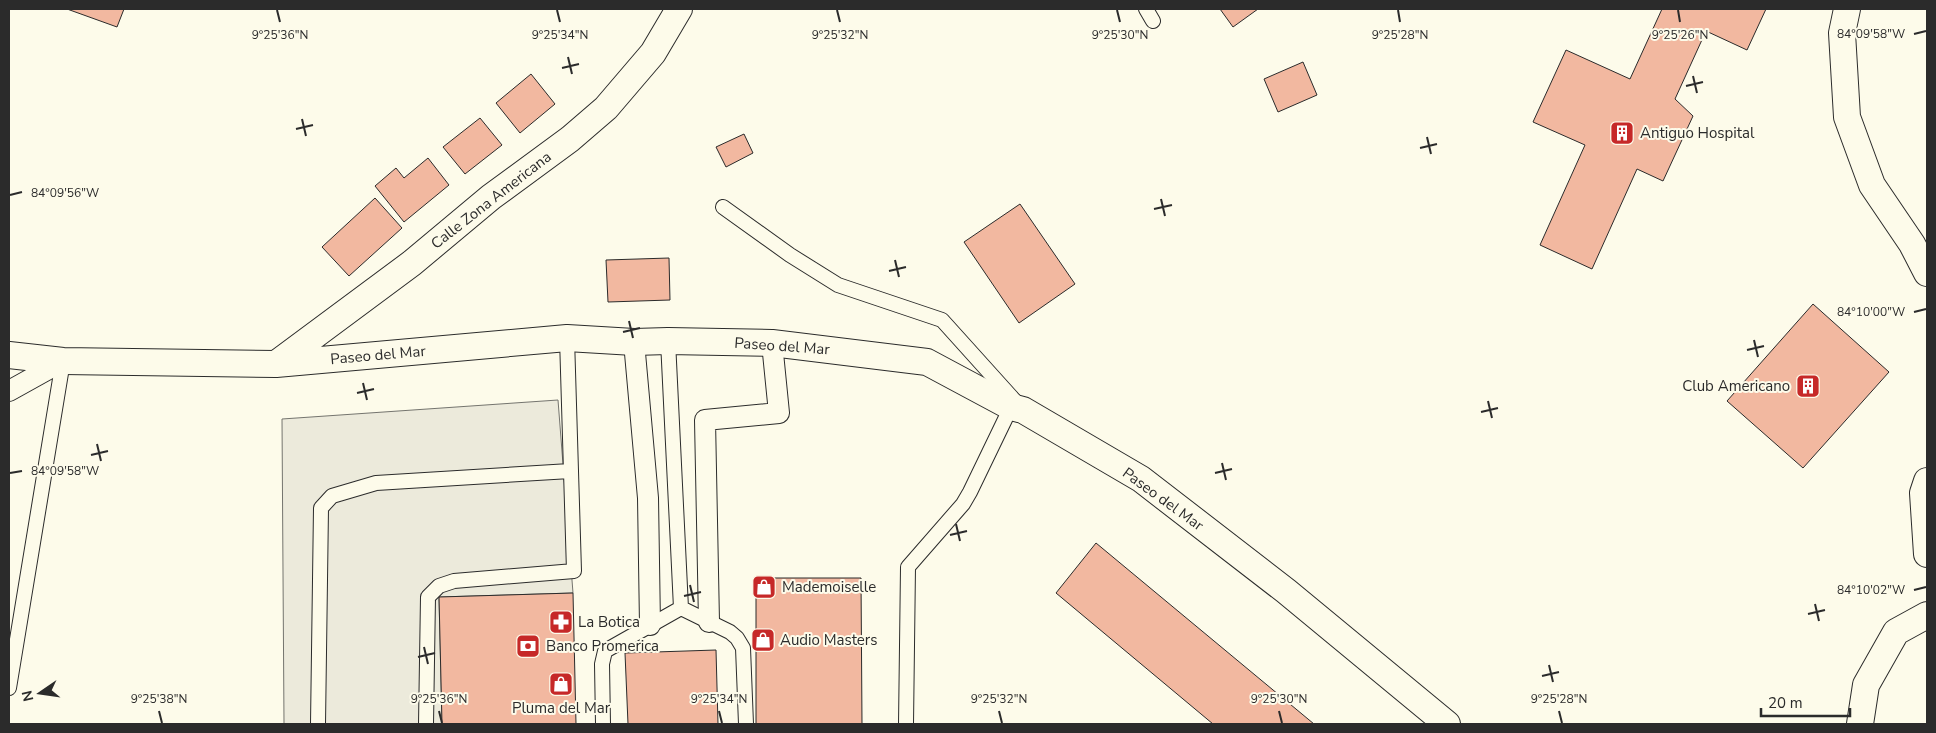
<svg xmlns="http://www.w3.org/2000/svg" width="1936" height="733" font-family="'Nunito Sans',sans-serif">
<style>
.parking{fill:#eceadb;stroke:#74746e}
.building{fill:#f2b8a0;stroke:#2b2b2b}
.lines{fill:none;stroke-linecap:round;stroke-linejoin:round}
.service-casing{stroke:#2b2b2b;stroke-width:16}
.pedestrian-casing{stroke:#2b2b2b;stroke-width:22}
.minor-casing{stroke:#2b2b2b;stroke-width:28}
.service{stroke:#fdfbea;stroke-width:14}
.pedestrian{stroke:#fdfbea;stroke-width:20}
.minor{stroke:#fdfbea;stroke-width:26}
.ticks{fill:none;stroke:#2b2b2b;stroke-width:2}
.labels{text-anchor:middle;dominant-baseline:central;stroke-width:4;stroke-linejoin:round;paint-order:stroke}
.poi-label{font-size:15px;fill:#2b2b2b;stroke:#fdfbea;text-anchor:start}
.street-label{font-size:15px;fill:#2b2b2b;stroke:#fdfbea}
.ticks-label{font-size:12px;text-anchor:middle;fill:#2b2b2b;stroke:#fdfbea;stroke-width:4;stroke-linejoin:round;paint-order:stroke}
</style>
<rect width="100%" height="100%" fill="#fdfbea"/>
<path class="parking" d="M558,400L573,593L439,597L442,724H284L282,419Z"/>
<path class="building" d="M67,9H124L117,27Z
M1220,9H1258L1233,27Z
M1662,9H1766L1747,50L1706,31L1675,99L1693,116L1663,181L1637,169L1592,269L1540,245L1585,145L1533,122L1566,50L1630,79Z
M1303,62L1317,95L1278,112L1264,79Z
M531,74L555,104L520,133L496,103Z
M480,118L502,145L465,174L443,147Z
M744,134L753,153L726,167L716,147Z
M428,158L449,185L404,222L375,186L396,168L404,178Z
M375,198L402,228L349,276L322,247Z
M1020,204L1075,284L1019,323L964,242Z
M669,258L670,300L608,302L606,260Z
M1813,304L1889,372L1803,468L1727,401Z
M1096,543L1314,724H1213L1056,593Z
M756,578H861L862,724H756Z
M573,593L576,724H442L439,597Z
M716,650L718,724H628L625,653Z"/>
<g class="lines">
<g class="service-casing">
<path id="service" d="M1146,9L1153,21
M723,207L790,255L838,285L942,320L1015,401
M668,341L681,608
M681,608L730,632L737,638L743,648L746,724
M9,688L63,361
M318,724L321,508L332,496L376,483L570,471
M426,724L428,597L439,586L454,581L574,571L567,338
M603,724L602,664L605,651L681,608
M906,724L908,567L963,504L970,492L1011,407"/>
</g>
<g class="pedestrian-casing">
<path id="pedestrian" d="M634,342L648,498L650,625
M9,391L63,361
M709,622L705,420L779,413L772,343"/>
</g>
<g class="minor-casing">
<path id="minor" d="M1847,9L1842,33L1847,117L1872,185L1912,244L1927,273
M9,355L63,361L276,364L567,338L634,342L668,341L772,343L927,362L1011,407L1023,410L1141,479L1286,591L1447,724
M276,364L412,263L491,197L570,139L606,108L653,53L679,9
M1927,481L1923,493L1927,554
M1860,724L1866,685L1896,632L1927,615"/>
</g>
<use href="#service" class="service"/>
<use href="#pedestrian" class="pedestrian"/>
<use href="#minor" class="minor"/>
</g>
<path class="ticks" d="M277,10L280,22M557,10L560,22M837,10L840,22M1117,10L1120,22M1398,10L1400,22M1678,10L1680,22M1914,34L1926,31M568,57L572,74M562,68L579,64M1693,76L1697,93M1686,86L1703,82M302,119L306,136M296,129L313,125M1427,137L1431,154M1420,148L1437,144M10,195L22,192M1161,199L1165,216M1154,209L1172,205M895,260L899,277M889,271L906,267M1914,312L1926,309M629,321L633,338M623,332L640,328M1754,340L1758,357M1747,350L1764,346M363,383L367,400M357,393L374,389M1488,401L1492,418M1481,412L1498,408M97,444L101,461M91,455L108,451M1222,463L1226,480M10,473L22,471M1215,473L1232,469M956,524L960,541M950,535L967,531M690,585L694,602M1914,590L1926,587M684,596L701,592M1815,604L1819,621M1808,614L1825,610M424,647L428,664M418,657L435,653M1549,665L1553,682M1542,676L1559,672M159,711L162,723M439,711L442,723M719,711L722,723M999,711L1002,723M1279,711L1282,723M1559,711L1562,723"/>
<defs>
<g id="building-square" transform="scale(1.25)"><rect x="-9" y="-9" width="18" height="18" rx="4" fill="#c62828" stroke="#fdfbea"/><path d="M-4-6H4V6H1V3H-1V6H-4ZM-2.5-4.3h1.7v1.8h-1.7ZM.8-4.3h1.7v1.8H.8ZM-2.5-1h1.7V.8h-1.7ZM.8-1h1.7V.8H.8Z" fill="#fff"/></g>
<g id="shop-square" transform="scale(1.25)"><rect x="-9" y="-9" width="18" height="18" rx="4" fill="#c62828" stroke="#fdfbea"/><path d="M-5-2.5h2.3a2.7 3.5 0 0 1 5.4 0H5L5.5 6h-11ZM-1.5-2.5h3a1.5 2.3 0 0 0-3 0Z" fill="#fff"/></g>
<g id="pharmacy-square" transform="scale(1.25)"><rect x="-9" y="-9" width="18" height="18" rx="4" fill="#c62828" stroke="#fdfbea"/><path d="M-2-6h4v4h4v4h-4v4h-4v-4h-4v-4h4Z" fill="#fff"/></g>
<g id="bank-square" transform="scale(1.25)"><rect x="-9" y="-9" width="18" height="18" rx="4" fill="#c62828" stroke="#fdfbea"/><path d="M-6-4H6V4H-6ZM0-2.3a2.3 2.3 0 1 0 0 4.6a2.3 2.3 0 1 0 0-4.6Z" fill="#fff"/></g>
</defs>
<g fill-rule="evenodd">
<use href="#building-square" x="1622" y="133"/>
<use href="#building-square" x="1808" y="386"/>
<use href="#shop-square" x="764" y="587"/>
<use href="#pharmacy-square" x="561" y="622"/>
<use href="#shop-square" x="763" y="640"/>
<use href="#bank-square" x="528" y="646"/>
<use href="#shop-square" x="561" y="684"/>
</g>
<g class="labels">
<g class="poi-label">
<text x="1640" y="133">Antiguo Hospital</text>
<text x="1790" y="386" text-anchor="end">Club Americano</text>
<text x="782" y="587">Mademoiselle</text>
<text x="578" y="622">La Botica</text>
<text x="780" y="640">Audio Masters</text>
<text x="546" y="646">Banco Promerica</text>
<text x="561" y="708" text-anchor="middle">Pluma del Mar</text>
</g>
<g class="street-label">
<text transform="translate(491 200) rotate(-38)">Calle Zona Americana</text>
<text transform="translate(782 346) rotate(4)">Paseo del Mar</text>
<text transform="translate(378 355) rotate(-5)">Paseo del Mar</text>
<text transform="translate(1163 499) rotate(36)">Paseo del Mar</text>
</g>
</g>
<g class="ticks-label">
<text x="1871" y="38">84°09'58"W</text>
<text x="280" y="39">9°25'36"N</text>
<text x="560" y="39">9°25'34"N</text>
<text x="840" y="39">9°25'32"N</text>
<text x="1120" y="39">9°25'30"N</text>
<text x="1400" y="39">9°25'28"N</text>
<text x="1680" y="39">9°25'26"N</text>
<text x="65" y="197">84°09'56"W</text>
<text x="1871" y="316">84°10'00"W</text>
<text x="65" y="475">84°09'58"W</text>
<text x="1871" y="594">84°10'02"W</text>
<text x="159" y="703">9°25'38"N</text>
<text x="439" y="703">9°25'36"N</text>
<text x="719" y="703">9°25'34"N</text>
<text x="999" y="703">9°25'32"N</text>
<text x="1279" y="703">9°25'30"N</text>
<text x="1559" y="703">9°25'28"N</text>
</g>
<rect width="1936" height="733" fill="none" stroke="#2b2b2b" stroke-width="20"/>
<g transform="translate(40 693) rotate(257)" stroke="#fdfbea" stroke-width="4" paint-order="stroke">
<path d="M0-4L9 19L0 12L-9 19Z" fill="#2b2b2b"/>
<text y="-8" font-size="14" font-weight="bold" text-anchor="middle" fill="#2b2b2b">N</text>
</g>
<path d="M1761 708v8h89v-8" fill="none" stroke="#2b2b2b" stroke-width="2.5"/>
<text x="1768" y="708" font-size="15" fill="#2b2b2b" stroke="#fdfbea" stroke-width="4" paint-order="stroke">20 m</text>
</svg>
